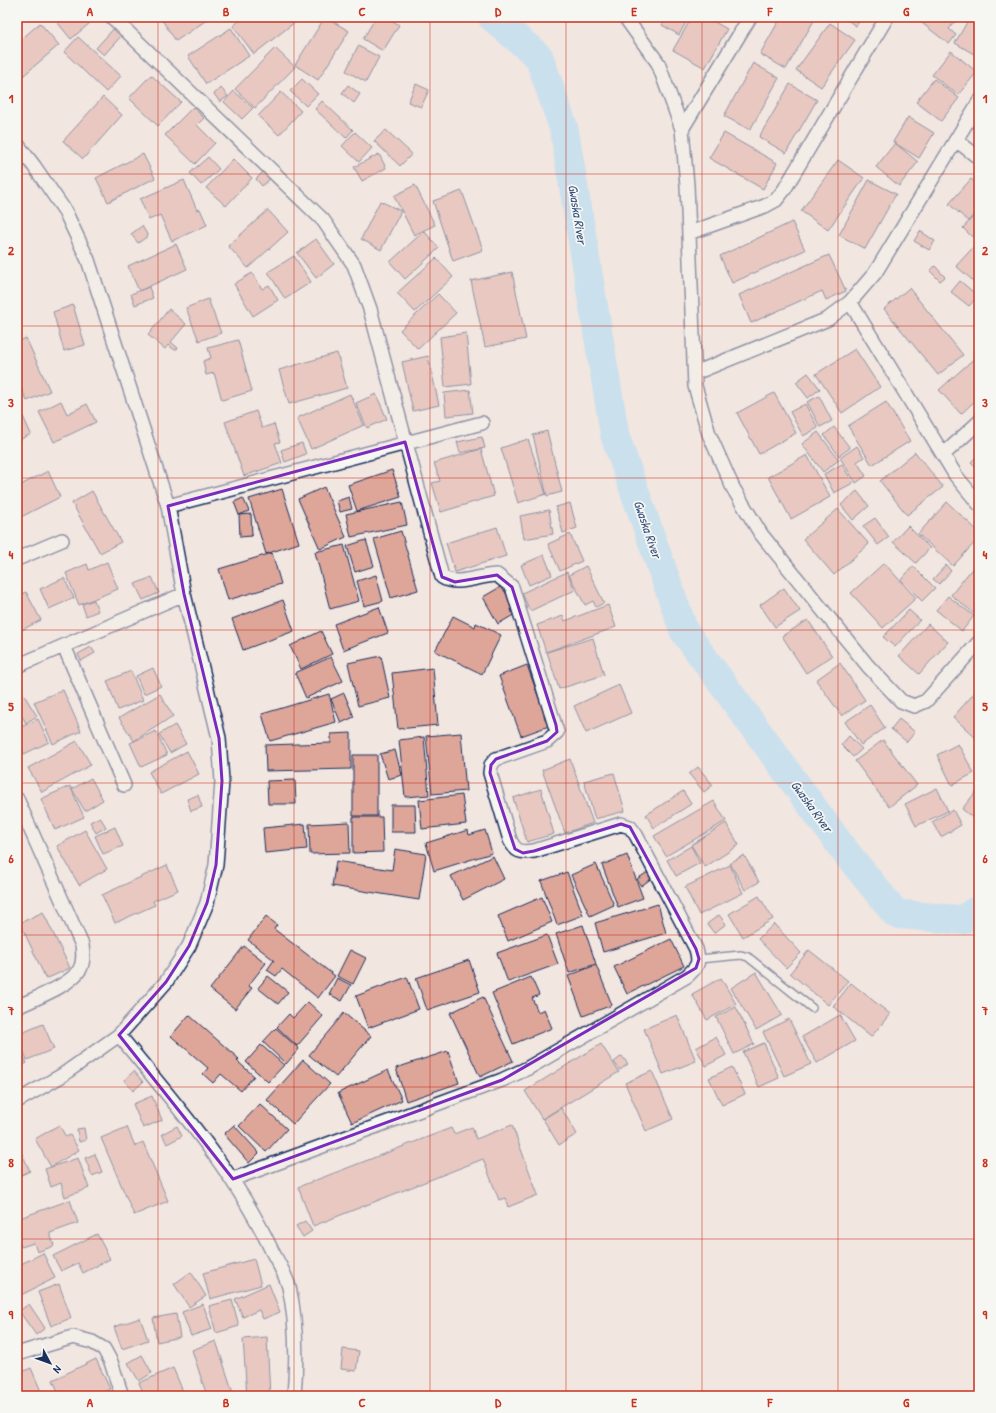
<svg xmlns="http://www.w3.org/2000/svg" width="996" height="1413" font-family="'Patrick Hand',sans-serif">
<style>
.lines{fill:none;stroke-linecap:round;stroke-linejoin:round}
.river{stroke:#9cdafd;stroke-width:29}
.building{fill:#dea599;stroke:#1b2f5e}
.service-casing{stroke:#1b2f5e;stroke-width:10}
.minor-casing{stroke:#1b2f5e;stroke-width:16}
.service{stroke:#f6f6f2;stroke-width:7}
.minor{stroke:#f6f6f2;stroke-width:13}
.marked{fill:none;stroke:#7b2cbf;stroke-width:3;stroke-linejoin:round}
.grid{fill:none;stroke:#c8321e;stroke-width:1;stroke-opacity:0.55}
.labels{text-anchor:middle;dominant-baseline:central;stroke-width:3.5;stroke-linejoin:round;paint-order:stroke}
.water-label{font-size:13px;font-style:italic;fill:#35517e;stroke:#f6f6f2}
.neatline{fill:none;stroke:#c8321e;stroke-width:1.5}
.grid-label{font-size:13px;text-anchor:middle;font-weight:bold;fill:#c8321e}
</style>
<rect width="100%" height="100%" fill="#f1e6e0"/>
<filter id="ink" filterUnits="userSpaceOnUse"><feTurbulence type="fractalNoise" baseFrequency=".025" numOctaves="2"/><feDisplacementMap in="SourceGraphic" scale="8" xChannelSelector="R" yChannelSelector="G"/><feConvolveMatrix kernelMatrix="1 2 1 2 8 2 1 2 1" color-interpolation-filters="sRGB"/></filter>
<g filter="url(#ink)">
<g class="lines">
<path class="river" d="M492,17L539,57L564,129L615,436L684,631L844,850L896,914L962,920L979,909"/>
</g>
<path class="building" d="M53,17H97L71,39Z
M160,17H207L208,19L176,41Z
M244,17H297L299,19L254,54L233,26Z
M325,17L349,31L318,80L295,65Z
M376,17H387L399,25L383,51L363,39Z
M667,17H689L679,35L662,25Z
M692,17H706L727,29L705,68L673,50Z
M722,17H733L730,22Z
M781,17H816L786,69L760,54Z
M843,17H862L856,26Z
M920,17H958L949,29L956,35L949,44L918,20Z
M970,17L979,21V57L955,43Z
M40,23L59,45L17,81V43Z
M830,23L855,40L821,87L796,70Z
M115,27L123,34L104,55L96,48Z
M231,28L249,56L206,84L188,56Z
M78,37L121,76L106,92L64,52Z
M358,46L379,57L366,82L346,71Z
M275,48L295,67L255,108L235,89Z
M951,51L977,72L958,95L932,75Z
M753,63L779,78L750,130L724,116Z
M151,75L181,102L158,126L129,98Z
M302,79L318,94L306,106L290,91Z
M934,79L959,98L941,121L916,102Z
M416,84L429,90L421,107L408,102Z
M790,84L817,100L786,153L759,137Z
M348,85L360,94L354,103L342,93Z
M221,88L228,96L220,102L214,94Z
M234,91L253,108L242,119L224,102Z
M281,92L301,111L279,135L258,116Z
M103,97L122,115L83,159L63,141Z
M322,101L353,130L346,138L315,109Z
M193,107L204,118L197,125L215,143L195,164L165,135Z
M908,117L934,133L919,158L893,142Z
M386,130L412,154L400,166L374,141Z
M355,132L372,148L359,162L342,146Z
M724,133L777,163L763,189L709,158Z
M895,143L918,162L899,186L876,167Z
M143,154L155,178L108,202L96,178Z
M379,154L386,168L362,181L354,167Z
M208,157L219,169L201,185L190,173Z
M233,159L252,178L226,206L206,188Z
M838,160L864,178L828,230L801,211Z
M264,171L271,178L262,186L256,179Z
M971,179L979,185V209L968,221L949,204Z
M184,180L197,210L200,209L207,225L172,241L160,215L149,220L140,199Z
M869,180L896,194L865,249L839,235Z
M415,185L435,225L414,235L394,196Z
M462,191L483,250L453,261L433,201Z
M380,201L401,211L381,250L361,239Z
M268,210L288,232L248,268L228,246Z
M979,210V229L972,237L963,228Z
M792,222L805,250L732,283L720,256Z
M142,226L148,236L138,243L131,234Z
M424,231L439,248L405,279L390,262Z
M920,231L935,241L929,250L914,241Z
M316,239L334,264L316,278L297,253Z
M979,241V286L956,266Z
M176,244L187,269L139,291L128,266Z
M829,255L846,291L826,300L822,291L751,323L739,295Z
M294,256L311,282L285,299L268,272Z
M436,258L453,277L415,312L397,293Z
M935,266L945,277L940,281L930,271Z
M512,272L526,339L485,347L471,281Z
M252,273L262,289L269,285L278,300L253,316L234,284Z
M960,281L978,296L969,306L951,292Z
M149,287L153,298L135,305L131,294Z
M909,288L963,355L938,375L884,309Z
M438,294L456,313L418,349L400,330Z
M208,299L221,333L199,341L186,308Z
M73,305L85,345L64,351L53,312Z
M169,309L186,324L171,342L178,348L175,350L168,345L165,349L148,335Z
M466,333L471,384L445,387L440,337Z
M26,338L50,391L27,401L17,380V342Z
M238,340L252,391L222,400L214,373L206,375L203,361L211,358L208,348Z
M855,349L880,387L842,413L816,374Z
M337,353L347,388L289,404L279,370Z
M979,354V397L961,414L939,390Z
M428,356L439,405L413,411L402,362Z
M808,373L820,389L808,398L796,382Z
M470,390L473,413L446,416L444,393Z
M774,393L796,433L759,454L737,413Z
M350,394L364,425L311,449L297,418Z
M376,394L387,419L367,428L356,403Z
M819,396L832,421L820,427L807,402Z
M61,401L67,414L87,404L96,422L54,442L39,412Z
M886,402L910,441L872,465L848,426Z
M805,404L818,428L803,436L790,412Z
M256,411L262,428L274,424L280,442L275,443L282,463L244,476L225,422Z
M21,412L31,434L17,441V413Z
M834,427L850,448L839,456L824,435Z
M547,431L562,492L547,496L533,435Z
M818,432L839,460L823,472L802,444Z
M482,437L485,448L460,453L457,442Z
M528,439L546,494L518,503L501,448Z
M302,443L306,454L285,462L281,450Z
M857,446L864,457L857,462L866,476L856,483L840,458Z
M481,449L494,496L441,512L432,483L440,481L434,463Z
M915,452L943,487L907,515L880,481Z
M979,454V470L971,462Z
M807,455L830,497L791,519L768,477Z
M842,464L853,483L834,493L824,474Z
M392,470L401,497L357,511L348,485Z
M48,471L60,497L17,519V487Z
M324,487L346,537L320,549L298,499Z
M282,489L299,543L266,554L249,499Z
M92,491L121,542L100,553L72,503Z
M857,491L869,506L853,520L841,505Z
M349,497L352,509L340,512L337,501Z
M243,498L249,511L239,515L234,502Z
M402,502L407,525L351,537L346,514Z
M947,502L979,532V538L953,566L918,534Z
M570,503L577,528L563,533L556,507Z
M838,509L869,544L834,575L803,539Z
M549,510L553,534L524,539L520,516Z
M251,514L252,536L240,537L239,515Z
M875,518L889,537L878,545L863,526Z
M908,526L930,548L916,563L893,542Z
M497,527L506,556L455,572L446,543Z
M401,531L418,590L391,598L374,539Z
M570,534L582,561L560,571L548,544Z
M366,540L374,566L355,572L347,546Z
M344,545L359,601L330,609L315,552Z
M272,553L281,584L228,600L219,569Z
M544,555L552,575L529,585L521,565Z
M979,560V612L976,615L951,595Z
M107,562L118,589L79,605L66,573L87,564L89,570Z
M884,563L916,598L883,628L851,593Z
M946,565L951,571L939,584L933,579Z
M586,566L604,603L596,607L593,601L585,605L569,575Z
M913,566L935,588L922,601L901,580Z
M567,572L575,590L530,611L522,593Z
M376,575L383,601L364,606L357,581Z
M152,577L159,593L143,600L135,584Z
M64,578L74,598L49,609L40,589Z
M502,586L517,613L498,624L483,597Z
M784,588L800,611L775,627L760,605Z
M26,592L41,620L18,632L17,596Z
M948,596L974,616L962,631L936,610Z
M94,600L98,611L86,616L82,604Z
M283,600L294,631L243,650L232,619Z
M608,605L616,627L546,652L537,625L563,616L565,621Z
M379,607L388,633L343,650L334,624Z
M909,610L920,620L895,647L883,637Z
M453,616L475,627L476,623L501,635L482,674L435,651Z
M808,620L832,656L806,673L782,636Z
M928,624L948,642L919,674L899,656Z
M321,631L332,654L301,669L290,646Z
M593,638L604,675L559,689L547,652Z
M91,647L95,653L81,661L78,654Z
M381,656L390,698L358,706L348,663Z
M331,657L343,681L306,698L295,673Z
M840,663L865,700L842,716L816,680Z
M527,665L549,726L521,736L499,676Z
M153,668L161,686L144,694L136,676Z
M433,668L438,725L398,729L392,673Z
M131,671L143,700L118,710L107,681Z
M17,684L37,716L26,723L17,708Z
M619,685L631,713L586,733L574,706Z
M979,688V737L977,739L953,717Z
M63,690L81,731L53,744L34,702Z
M344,693L354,717L341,723L331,699Z
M160,694L173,716L134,741L119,718Z
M329,694L336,722L270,741L262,714Z
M870,705L885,728L861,745L845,722Z
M38,719L49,742L24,754L17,739V729Z
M899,719L915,732L907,742L891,729Z
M175,725L186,744L170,753L159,734Z
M156,731L167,755L141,767L130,743Z
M351,733V769L266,771L265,745L331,743V734Z
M461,733L466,791L432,794L426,736Z
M849,736L862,749L853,757L841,745Z
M424,737L429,795L405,797L399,740Z
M883,740L917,785L889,807L855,761Z
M77,741L91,765L42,792L28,768Z
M958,744L974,773L952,785L937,755Z
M395,750L402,775L388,779L380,754Z
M187,751L199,774L161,794L149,772Z
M353,755H377V816H353Z
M570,759L593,823L565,833L542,770Z
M698,767L713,785L704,792L689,774Z
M614,773L625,811L595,819L584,781Z
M91,778L103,800L85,811L72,789Z
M295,780L296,804H268L267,781Z
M70,786L84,817L55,830L41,799Z
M937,788L948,811L916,826L905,804Z
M979,788V823L962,809Z
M541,789L554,834L527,842L513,798Z
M683,791L691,804L654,828L646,815Z
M198,795L202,807L191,811L187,799Z
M462,795L466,824L422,829L419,800Z
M714,801L726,821L666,856L654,836Z
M391,805H415L416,832H391Z
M953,810L961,825L941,837L932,822Z
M100,817L106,827L96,833L90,822Z
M353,817H382L383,852L353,853Z
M349,822L350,853L310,854L309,824Z
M726,823L739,845L705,867L691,845Z
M305,824L307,849L265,853L263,828Z
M115,827L123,846L103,854L95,836Z
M85,830L107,869L79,885L57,846Z
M468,830L469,835L485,830L492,853L434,871L426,843Z
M691,846L700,863L676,876L667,860Z
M395,849L426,854L419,900L332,886L336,861L392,870Z
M627,855L643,898L618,907L602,865Z
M744,855L759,882L745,890L730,863Z
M493,856L504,879L463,900L451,876Z
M596,864L614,905L590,916L571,875Z
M167,865L178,890L153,901L155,905L115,923L102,895Z
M730,865L743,893L699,915L685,887Z
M567,872L583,915L557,925L541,881Z
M648,872L652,878L641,886L637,879Z
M759,896L773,919L743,937L729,914Z
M542,897L552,922L508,941L498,916Z
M658,904L666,933L603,952L595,923Z
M43,912L70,968L46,979L20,923Z
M719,915L726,924L714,933L707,924Z
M266,916L277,925L274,929L335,976L318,998L282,969L276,976L267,970L274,960L248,940Z
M774,924L801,953L786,968L758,939Z
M583,925L596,964L569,973L556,934Z
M547,935L558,964L508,982L497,953Z
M671,939L684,966L627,994L614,967Z
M244,946L266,963L248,986L252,988L235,1009L210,989Z
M350,950L366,958L353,984L337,976Z
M809,950L848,981L828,1005L790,973Z
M469,960L480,992L427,1010L416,978Z
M596,965L612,1005L583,1016L568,976Z
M756,972L782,1015L756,1030L731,988Z
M268,976L288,992L278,1004L258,988Z
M407,977L419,1009L368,1028L356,996Z
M531,977L539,995L532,998L538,1012L544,1009L552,1028L513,1044L492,993Z
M337,978L351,985L342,1001L329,994Z
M721,978L736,1004L707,1020L692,994Z
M851,983L890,1014L871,1037L833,1006Z
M483,997L513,1061L480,1077L450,1013Z
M308,1002L323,1016L297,1046L277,1027L289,1014L293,1018Z
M736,1007L754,1044L734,1054L716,1017Z
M344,1013L371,1036L336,1077L309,1055Z
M189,1015L239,1059L237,1061L254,1076L241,1091L221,1074L213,1083L203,1074L208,1068L171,1036Z
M677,1015L696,1061L663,1074L644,1029Z
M840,1015L855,1041L817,1063L802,1037Z
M789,1019L811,1064L784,1076L763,1032Z
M43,1024L54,1049L27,1060L17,1035Z
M276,1028L299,1049L286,1064L263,1042Z
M716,1037L726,1055L706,1066L696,1048Z
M764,1043L779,1078L759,1087L743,1052Z
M601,1044L619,1072L542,1119L525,1091Z
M261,1045L284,1065L268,1082L246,1062Z
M17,1046L27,1063L17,1069Z
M448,1051L459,1083L406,1101L396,1068Z
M622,1056L628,1064L620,1070L614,1062Z
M303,1060L330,1084L293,1124L267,1100Z
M732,1067L745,1094L722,1105L709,1078Z
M388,1070L402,1100L352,1123L338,1093Z
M134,1071L143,1082L133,1091L124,1080Z
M652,1071L673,1119L646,1131L625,1083Z
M152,1096L162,1120L143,1128L133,1104Z
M260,1104L287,1129L266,1152L239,1126Z
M561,1108L577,1134L559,1145L543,1119Z
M59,1125L66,1137L70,1135L79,1150L51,1167L35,1139Z
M234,1125L259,1153L249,1163L224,1134Z
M512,1125L538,1195L508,1207L505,1198L499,1200L483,1159L313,1226L298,1187L451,1128L454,1134L472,1127L476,1139Z
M177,1126L182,1136L167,1144L162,1134Z
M127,1127L135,1146L143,1142L168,1201L134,1215L101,1138Z
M84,1128L86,1140L79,1142L77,1129Z
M17,1143L30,1171L17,1177Z
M95,1154L102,1172L92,1176L85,1158Z
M78,1158L89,1188L65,1197L61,1183L51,1187L45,1169Z
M70,1200L78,1223L50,1233L54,1246L37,1252L34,1243L21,1247L17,1237V1219Z
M305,1221L312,1231L303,1237L296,1226Z
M97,1234L110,1259L83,1273L78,1263L61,1271L53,1256Z
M43,1253L55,1278L19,1296L17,1292V1266Z
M254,1259L261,1285L210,1299L203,1273Z
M191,1272L206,1296L189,1307L174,1284Z
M59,1284L71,1318L51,1326L38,1292Z
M269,1284L280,1312L263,1319L259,1310L243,1317L235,1299Z
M232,1300L239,1326L216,1333L209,1306Z
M29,1304L45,1328L36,1335L19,1311Z
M203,1304L212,1329L191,1336L182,1312Z
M176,1314L180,1337L157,1342L153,1318Z
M140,1318L148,1340L122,1349L114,1327Z
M267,1337L270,1396H247L243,1339Z
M216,1341L234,1396H207L192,1350Z
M343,1349L359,1351L356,1371L341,1369Z
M142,1355L152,1373L139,1381L128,1363Z
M96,1359L110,1389L95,1396H60L53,1380Z
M31,1368L43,1396H17V1374Z
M173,1368L185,1396H145L139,1383Z"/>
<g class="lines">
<g class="service-casing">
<path id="service" d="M699,959L741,955L748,957L812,1008"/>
</g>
<g class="minor-casing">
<path id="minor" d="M112,17L323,220L354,265L370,309L442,577C457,587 480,575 497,575L512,587L557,732L547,741L496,759L491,765L490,773L510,840C516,852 520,853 534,851L621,824L630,827L636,835L696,949C700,963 698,966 687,976L528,1068L502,1080L233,1179
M625,17L658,63L682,129L687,185L695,386L709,434L733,488L761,534L868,666L901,701L914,706L926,701L979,642
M682,129L750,17
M956,140L979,158
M17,144L34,166L65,211L88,260L168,506L184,594L219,738L222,781L216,865L207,903L189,946L166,982L119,1035L61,1076L17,1101
M689,233L765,206L776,200L784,190L887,17
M850,302L956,476L979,504
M695,373L828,319L850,302L875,273L979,102
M943,455L979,422
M168,506L482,423
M17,559L62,540
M64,646L124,785
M17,666L184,594
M17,799L82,945C83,953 84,961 80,969C70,986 35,998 17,1007
M119,1035C174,1103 234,1169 271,1249C277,1261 286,1275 289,1287C297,1323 297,1360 294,1396
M17,1354L73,1337L92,1342L104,1349L111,1362L122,1396"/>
</g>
<use href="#service" class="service"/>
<use href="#minor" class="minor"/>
</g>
</g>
<path d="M0 0H996V1413H0ZM405,442L442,577L455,582L497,575L512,587L556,725L557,732L547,741L496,759L491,765L490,773L515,849L523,853L534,851L621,824L630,827L696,949L699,959L696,968L502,1080L233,1179L119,1035L166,982L189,946L207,903L216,865L222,781L219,738L184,594L168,506Z" fill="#f1e6e0" fill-opacity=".55" fill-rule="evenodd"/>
<path class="marked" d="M405,442L442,577L455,582L497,575L512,587L556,725L557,732L547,741L496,759L491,765L490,773L515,849L523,853L534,851L621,824L630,827L696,949L699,959L696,968L502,1080L233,1179L119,1035L166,982L189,946L207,903L216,865L222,781L219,738L184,594L168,506Z"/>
<path class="grid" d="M158,17V1396M294,17V1396M430,17V1396M566,17V1396M702,17V1396M838,17V1396M17,174H979M17,326H979M17,478H979M17,630H979M17,783H979M17,935H979M17,1087H979M17,1239H979"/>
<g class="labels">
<g class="water-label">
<text transform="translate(578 214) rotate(81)">Gwaska River</text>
<text transform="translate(648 529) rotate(71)">Gwaska River</text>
<text transform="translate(812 806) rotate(54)">Gwaska River</text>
</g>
</g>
<rect width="996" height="1413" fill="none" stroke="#f6f6f2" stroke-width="44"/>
<g transform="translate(50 1363) rotate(131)" stroke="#f6f6f2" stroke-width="3" paint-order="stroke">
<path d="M0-3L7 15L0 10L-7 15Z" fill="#1b2f5e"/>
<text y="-6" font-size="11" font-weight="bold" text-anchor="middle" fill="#1b2f5e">N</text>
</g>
<rect x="22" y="22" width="952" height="1369" class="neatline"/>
<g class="grid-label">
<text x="90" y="16">A</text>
<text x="226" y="16">B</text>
<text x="362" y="16">C</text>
<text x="498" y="16">D</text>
<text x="634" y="16">E</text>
<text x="770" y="16">F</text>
<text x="906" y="16">G</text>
<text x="11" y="103">1</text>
<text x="985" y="103">1</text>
<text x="11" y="255">2</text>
<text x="985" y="255">2</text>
<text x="11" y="407">3</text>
<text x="985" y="407">3</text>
<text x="11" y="559">4</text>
<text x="985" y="559">4</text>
<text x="11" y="711">5</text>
<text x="985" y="711">5</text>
<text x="11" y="863">6</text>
<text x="985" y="863">6</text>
<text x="11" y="1015">7</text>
<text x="985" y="1015">7</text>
<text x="11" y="1167">8</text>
<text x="985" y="1167">8</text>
<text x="11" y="1319">9</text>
<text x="985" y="1319">9</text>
<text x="90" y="1407">A</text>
<text x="226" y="1407">B</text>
<text x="362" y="1407">C</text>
<text x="498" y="1407">D</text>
<text x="634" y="1407">E</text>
<text x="770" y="1407">F</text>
<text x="906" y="1407">G</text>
</g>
</svg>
